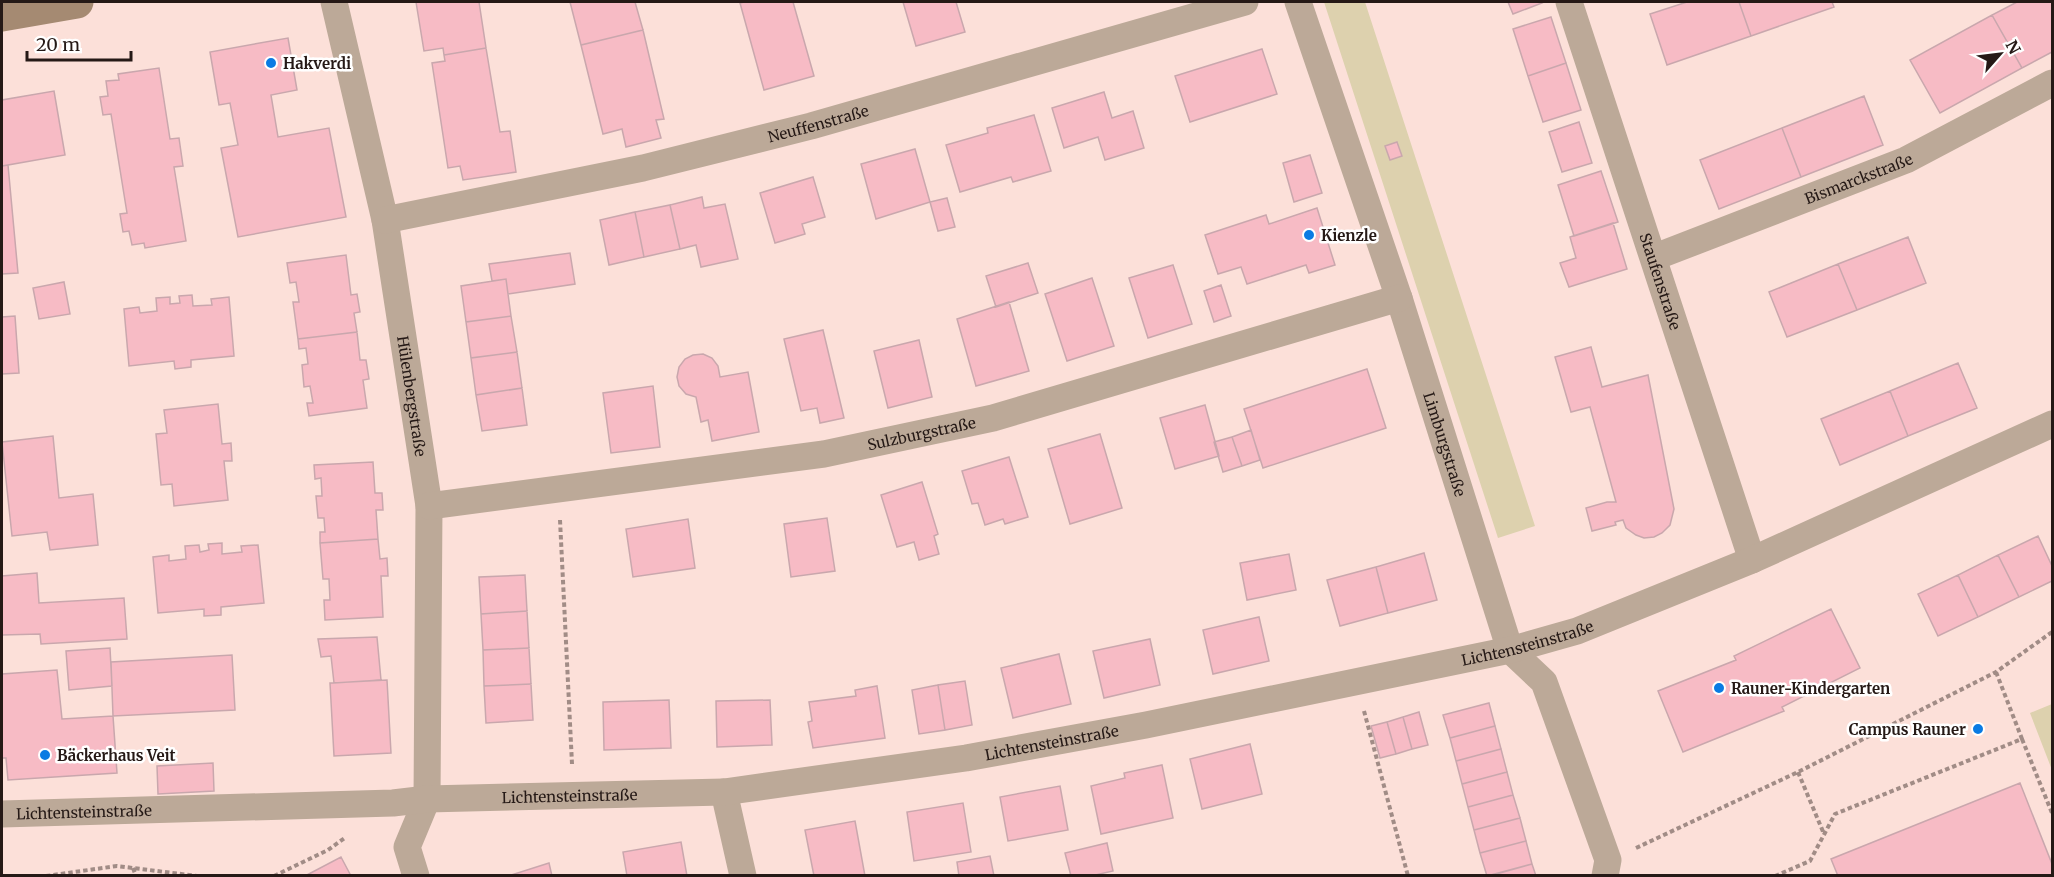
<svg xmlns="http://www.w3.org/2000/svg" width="2054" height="877" font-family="Merriweather,serif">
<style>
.green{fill:#ddd1ae}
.building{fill:#f7bbc5;stroke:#c9a7ad;stroke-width:1.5}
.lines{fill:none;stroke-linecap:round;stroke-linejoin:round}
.path{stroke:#a18c86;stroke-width:4;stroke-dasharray:4.5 3;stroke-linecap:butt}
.street{stroke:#bca998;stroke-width:27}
.secondary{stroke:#a58a72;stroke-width:33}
.poi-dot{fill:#0a7be3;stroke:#fff;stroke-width:2}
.labels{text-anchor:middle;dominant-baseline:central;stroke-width:5;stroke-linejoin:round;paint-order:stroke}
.poi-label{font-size:15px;font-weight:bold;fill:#251916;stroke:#fff;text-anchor:start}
.street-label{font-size:15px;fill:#251916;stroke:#fff}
</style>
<rect width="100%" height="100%" fill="#fce0d9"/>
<path class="green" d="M1324,2H1365L1535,526L1498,538Z
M2052,704V770L2030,713Z"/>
<path class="building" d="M416,2H479L486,48L444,55L443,48L424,51Z
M570,2H635L643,30L581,45Z
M744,2H793L814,76L764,90L740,3Z
M903,2H956L965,32L916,46Z
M1508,2H1541L1542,3L1513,14Z
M1687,2H1739L1751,36L1667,65L1650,14Z
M1739,2H1832L1834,7L1751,36Z
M2017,2H2052V52L2022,68L1992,15Z
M1992,15L2022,68L1940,113L1910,60Z
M1551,17L1566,63L1528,76L1513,29Z
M643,30L664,119L656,120L661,138L626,147L622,129L603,134L581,45Z
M288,38L297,90L271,95L278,137L329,128L346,217L238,237L221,148L238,145L230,103L219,105L210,52Z
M486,48L500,132L510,131L516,172L463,180L460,166L448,168L432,63L445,61L444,55Z
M1262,49L1277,94L1190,122L1175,76Z
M1566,63L1581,110L1543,122L1528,76Z
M159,68L170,139L179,138L183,166L174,167L186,241L145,248L144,243L132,245L129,231L123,232L120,214L127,213L111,114L103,115L100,97L108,96L106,81L119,80L118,74Z
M54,91L65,155L2,166V100Z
M1104,92L1112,118L1133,111L1144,148L1105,160L1098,137L1064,148L1052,108Z
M1864,96L1883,145L1801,177L1782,128Z
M1034,115L1051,171L1013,182L1011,177L960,192L946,145L988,133L987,128Z
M1579,122L1592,163L1562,172L1549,132Z
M1782,128L1801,177L1719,209L1700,160Z
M1397,142L1402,156L1390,160L1385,146Z
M915,149L930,202L876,219L861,164Z
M1310,155L1322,193L1294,202L1283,163Z
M8,165L18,273L2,274V166Z
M1601,171L1618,222L1574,236L1558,185Z
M813,177L825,217L802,224L805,234L775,243L760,193Z
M702,197L704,208L725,204L738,259L701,267L696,245L680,249L670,205Z
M947,198L955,227L938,231L930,202Z
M670,205L680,249L644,257L635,212Z
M1317,208L1335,265L1309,273L1306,265L1247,284L1241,267L1218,274L1205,235L1266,215L1269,224Z
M635,212L644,257L609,265L600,220Z
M1613,223L1627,269L1569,287L1560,263L1576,258L1570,237Z
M1908,237L1926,283L1857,310L1838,264Z
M570,253L575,284L508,294L506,279L492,281L489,264Z
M346,255L351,295L357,294L360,312L354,313L357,332L298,339L293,302H299L296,282L290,283L287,263Z
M1028,263L1038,293L996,307L986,276Z
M1838,264L1857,310L1787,337L1769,292Z
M1173,265L1192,324L1148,338L1129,278Z
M1092,278L1114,346L1067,361L1045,294Z
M506,279L511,316L466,322L461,286Z
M64,282L70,314L39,319L33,288Z
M1221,285L1231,316L1214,322L1204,291Z
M192,295L193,306L212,305L211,299L229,297L234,356L191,360V367L175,369L174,361L129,366L124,309L139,307L140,313L157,311L156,298L170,297V304L180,303L179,296Z
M1009,302L1029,371L976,386L957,319Z
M15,316L19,373L2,374V317Z
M511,316L517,352L471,358L466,322Z
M823,330L844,418L820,423L817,408L801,411L784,339Z
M357,332L360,360H366L369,379L363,380L367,408L309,416L307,403H313L310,386L304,387L302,365L308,364L306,348L299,349L298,339Z
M919,340L932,397L888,408L874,351Z
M1591,347L1602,387L1648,375L1674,509L1670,525L1662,533L1654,537L1644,538L1636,535L1626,528L1623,520L1615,522L1616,525L1592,531L1586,508L1607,502H1616L1590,407L1571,412L1555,357Z
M517,352L522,388L476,395L471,358Z
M703,354L712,358L718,366L720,377L748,372L759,432L712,441L708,420L701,422L696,397L686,394L679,386L677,377L679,367L685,359L693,355Z
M1958,363L1977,408L1908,436L1890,391Z
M1367,369L1386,428L1263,468L1244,409Z
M653,386L660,447L611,453L603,393Z
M522,388L527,425L482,431L476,395Z
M1890,391L1908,436L1840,465L1821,419Z
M218,404L222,444L231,443L232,461H224L228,500L174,506L172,484L161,485L156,434L167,433L164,410Z
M1205,405L1219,456L1175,469L1160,418Z
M1251,430L1260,460L1242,466L1232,437Z
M1100,434L1122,508L1070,524L1048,449Z
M53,436L59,498L93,494L98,545L50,550L47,532L12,536L2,442Z
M1232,437L1242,466L1223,472L1214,442Z
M1009,457L1028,517L1005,524L1003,519L985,525L978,503L972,504L962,471Z
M373,462L375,493H382L383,510H376L378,539L320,543V532H325L324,518H318L316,496H322L321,478L315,479L314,465Z
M922,482L938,534L934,536L939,554L919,560L914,542L897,547L881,495Z
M827,518L835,571L791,577L784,524Z
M688,519L695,568L633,577L626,529Z
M2038,536L2052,566V581L2019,597L1998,555Z
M378,539L380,559L387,558L388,576H381L383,617L325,620L324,600H330L329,579H323L320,543Z
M222,543V554L242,552L241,546L258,545L264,603L221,607V615L204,616V609L158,613L153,557L169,555V561L186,559L185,546L199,545L200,552L209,550L208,544Z
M1424,553L1437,600L1388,613L1376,567Z
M1289,554L1296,590L1247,600L1240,563Z
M1998,555L2019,597L1978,617L1958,575Z
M1376,567L1388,613L1340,626L1327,580Z
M37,573L39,603L124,598L127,639L41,644L40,634L2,635V576Z
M525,575L527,611L481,614L479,577Z
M1958,575L1978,617L1938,636L1918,594Z
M1831,609L1860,668L1782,707L1784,711L1683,752L1658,691L1736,660L1734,656Z
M527,611L529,648L483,650L481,614Z
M1259,617L1269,661L1213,674L1203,630Z
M377,637L381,680L334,683L331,656L321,657L318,639Z
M1150,639L1160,685L1104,698L1093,651Z
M110,648L112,686L69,690L66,651Z
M529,648L531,684L484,686L483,650Z
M1059,654L1071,704L1013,718L1001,668Z
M232,655L235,710L113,716L111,662Z
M57,670L62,719L113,716L117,773L8,780L6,758H2V674Z
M387,680L391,753L334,756L330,683Z
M965,681L972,725L945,730L938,685Z
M531,684L533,720L486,723L484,686Z
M938,685L945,730L919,734L912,690Z
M877,686L885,738L813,748L808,722L812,721L809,702L856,696L855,690Z
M669,700L671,748L604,750L603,702Z
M770,700L772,745L717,747L716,701Z
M1489,703L1495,726L1450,738L1443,715Z
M1419,712L1428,745L1412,749L1403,717Z
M1403,717L1412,749L1396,754L1387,722Z
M1387,722L1396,754L1380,758L1371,726Z
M1495,726L1501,749L1456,761L1450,738Z
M1250,744L1262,794L1202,809L1190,759Z
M1501,749L1507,772L1462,784L1456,761Z
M213,763L214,791L158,794L157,766Z
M1162,765L1173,818L1101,834L1091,786L1125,778L1124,773Z
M1507,772L1513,795L1468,807L1462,784Z
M2020,783L2052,864V876H1838L1831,859Z
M1060,786L1068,830L1008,841L1000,797Z
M1513,795L1520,818L1474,830L1468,807Z
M963,803L971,852L914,861L907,812Z
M1520,818L1526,841L1480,853L1474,830Z
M855,821L865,876H814L805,830Z
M1526,841L1532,864L1487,876L1480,853Z
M681,842L687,876H627L623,852Z
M1107,843L1113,871L1091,876H1071L1065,853Z
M990,856L994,876H959L957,862Z
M341,857L351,876H305Z
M549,863L552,876H508Z
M1532,864L1536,876H1489Z"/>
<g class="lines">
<path class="path" d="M560,520L572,764
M1364,711L1408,876
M2022,739L2052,813
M1798,772L1824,834
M1636,848L1798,772L1996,672L2052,632
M133,868L136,876
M46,876L117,866L197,876
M274,876L328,850L346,837
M1775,876L1810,861L1835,814L2022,739L1996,672"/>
<g class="street">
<path id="s1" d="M334,2L385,220L429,506L427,799L407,847L416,876"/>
<path id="s2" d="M1298,2L1399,298L1510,650L1544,682L1608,860L1605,876"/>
<path id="s3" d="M1569,2L1752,560"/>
<path id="s4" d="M385,220L643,168L811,126L1245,2"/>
<path id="s5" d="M1655,257L1906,160L2052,83"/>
<path id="s6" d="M429,506L824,454L993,418L1399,298"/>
<path d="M724,792L743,876"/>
<path id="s7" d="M2,814L393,803L427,799L724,792L966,758L1146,725L1510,650L1577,631L1752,560L2052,424"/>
</g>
<path class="secondary" d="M2,15L77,2"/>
</g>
<g class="poi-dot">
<circle cx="271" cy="63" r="6"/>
<circle cx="1309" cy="235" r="6"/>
<circle cx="1719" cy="688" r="6"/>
<circle cx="1978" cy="729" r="6"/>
<circle cx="45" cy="755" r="6"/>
</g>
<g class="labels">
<g class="poi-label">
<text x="283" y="63">Hakverdi</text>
<text x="1321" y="235">Kienzle</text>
<text x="1731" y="688">Rauner-Kindergarten</text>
<text x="1966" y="729" text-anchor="end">Campus Rauner</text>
<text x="57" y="755">Bäckerhaus Veit</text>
</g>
<g class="street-label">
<text stroke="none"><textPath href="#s4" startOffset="444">Neuffenstraße</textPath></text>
<text stroke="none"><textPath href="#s5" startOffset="218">Bismarckstraße</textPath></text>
<text stroke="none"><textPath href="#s3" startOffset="294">Staufenstraße</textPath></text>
<text stroke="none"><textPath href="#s1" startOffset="402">Hülenbergstraße</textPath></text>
<text stroke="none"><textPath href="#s6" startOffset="498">Sulzburgstraße</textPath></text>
<text stroke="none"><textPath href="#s2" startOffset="466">Limburgstraße</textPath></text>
<text stroke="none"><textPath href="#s7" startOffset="1540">Lichtensteinstraße</textPath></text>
<text stroke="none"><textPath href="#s7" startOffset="1054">Lichtensteinstraße</textPath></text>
<text stroke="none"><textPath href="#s7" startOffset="568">Lichtensteinstraße</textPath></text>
<text stroke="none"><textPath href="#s7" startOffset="82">Lichtensteinstraße</textPath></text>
</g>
</g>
<rect width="2054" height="877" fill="none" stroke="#251916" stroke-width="6"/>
<g transform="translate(2000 54) rotate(62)" stroke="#ffffff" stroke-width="4.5" paint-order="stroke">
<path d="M0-4.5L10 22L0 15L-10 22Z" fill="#251916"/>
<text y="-9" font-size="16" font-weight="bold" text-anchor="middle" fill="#251916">N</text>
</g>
<path d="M27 51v9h104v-9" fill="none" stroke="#251916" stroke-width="3"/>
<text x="36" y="51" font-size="18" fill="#251916" stroke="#ffffff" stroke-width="4.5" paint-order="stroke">20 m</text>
</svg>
